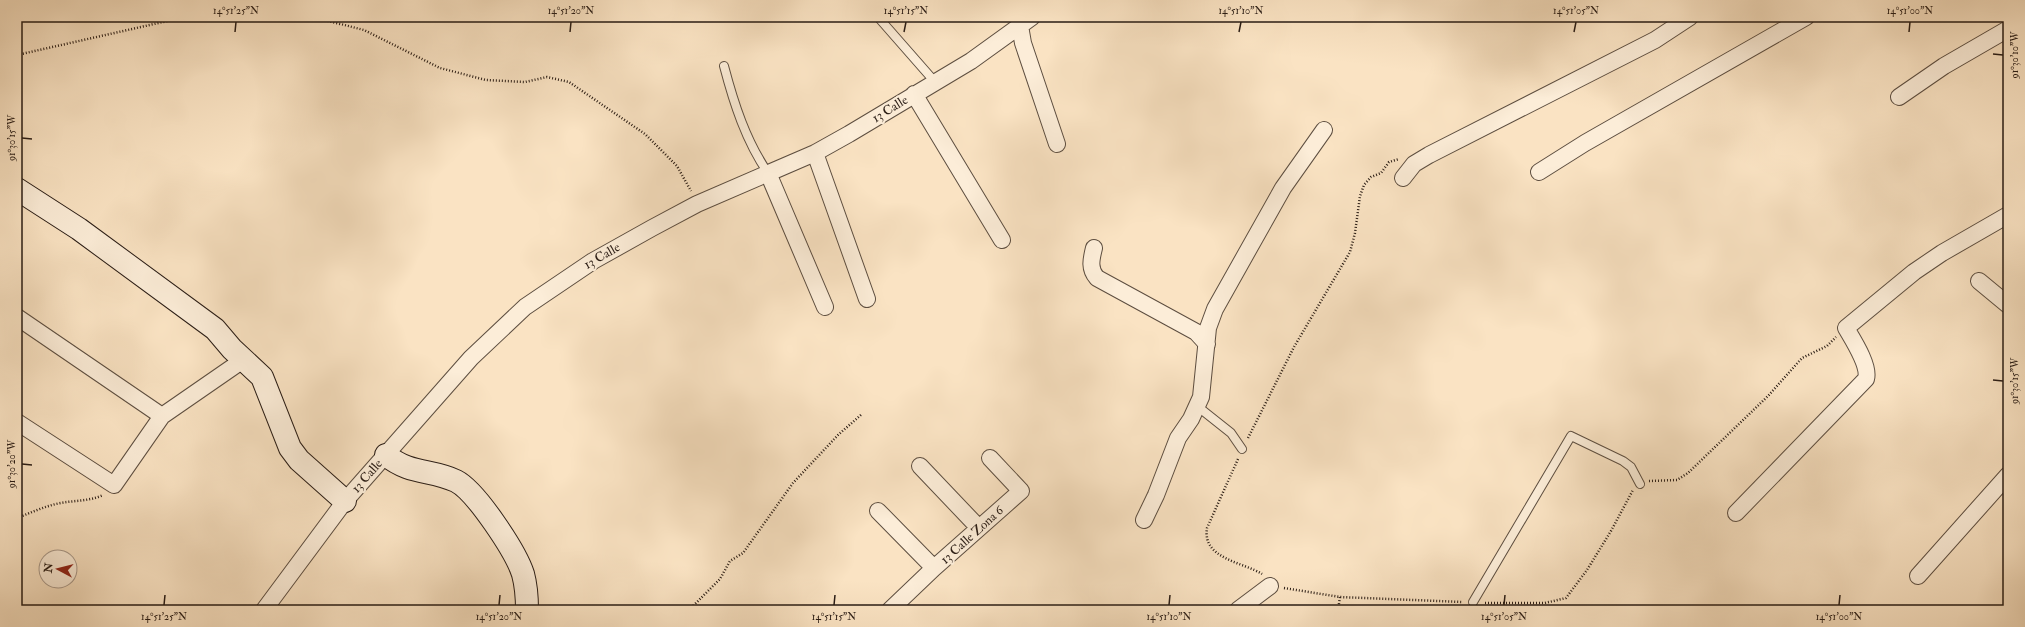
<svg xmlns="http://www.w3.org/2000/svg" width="2025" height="627" font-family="'IM FELL Double Pica',serif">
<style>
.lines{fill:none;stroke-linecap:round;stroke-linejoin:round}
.lane-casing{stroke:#5d4e40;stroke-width:10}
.street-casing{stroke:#5d4e40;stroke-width:18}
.secondary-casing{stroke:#291c15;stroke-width:24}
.path{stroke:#291c15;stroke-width:2.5;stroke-dasharray:1 2;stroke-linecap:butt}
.lane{stroke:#fcedd8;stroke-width:8}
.street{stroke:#fcedd8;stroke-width:16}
.secondary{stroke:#fcedd8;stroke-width:22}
.ticks{fill:none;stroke:#291c15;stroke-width:1.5}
.labels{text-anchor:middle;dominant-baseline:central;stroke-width:4;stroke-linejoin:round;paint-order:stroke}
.street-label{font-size:13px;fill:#291c15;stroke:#fcedd8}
.neatline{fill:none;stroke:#291c15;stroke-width:1.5}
.ticks-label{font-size:10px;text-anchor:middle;fill:#291c15}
</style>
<rect width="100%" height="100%" fill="#fae3c3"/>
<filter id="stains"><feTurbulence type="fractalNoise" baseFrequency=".005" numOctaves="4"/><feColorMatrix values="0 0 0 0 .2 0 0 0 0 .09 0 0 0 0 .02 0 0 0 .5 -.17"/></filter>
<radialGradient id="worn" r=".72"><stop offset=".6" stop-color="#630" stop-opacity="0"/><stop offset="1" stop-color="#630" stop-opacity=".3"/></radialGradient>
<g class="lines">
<g class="lane-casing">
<path id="lane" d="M878,17L935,82
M724,66C734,104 746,141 768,173
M1197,406L1231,433L1242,449
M1473,602L1571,436L1623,461L1631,467L1640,484"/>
</g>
<g class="street-casing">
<path id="street" d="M1020,26L1023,43L1057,144
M914,94L1002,240
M1899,97L1944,66L2008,29
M815,153L867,299
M1539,172L1585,143L1806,17
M768,173L825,307
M1403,178L1414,164L1429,155L1655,40L1690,17
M1094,248C1091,260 1089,269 1097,278L1196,332L1207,344
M1979,281L2008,305
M17,317L162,416
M17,422L114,485L162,416L243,360
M920,466L979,528
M878,511L934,568
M1736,513L1866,379C1870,366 1853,340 1846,328L1914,272L1942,253L2008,215
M1144,520L1156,495L1178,438L1191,419L1201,397L1208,328L1215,309L1283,188L1324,130
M1918,576L2008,475
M264,610L345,501L471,358L525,307L593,261L652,228L697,204L815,153L849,134L971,61L1032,17
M890,610L934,568L1021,491L990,458
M1238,610L1270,586"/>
</g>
<g class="secondary-casing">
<path id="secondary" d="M17,189L79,229L215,329L232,349L262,377L290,448L299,460L345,501
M386,455C410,475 431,469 456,481C476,491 516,552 523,574C526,585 527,598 527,610"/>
</g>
<path class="path" d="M313,17L364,30L440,68L486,80L525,82L547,77L569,82L645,134L677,166L691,191
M17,55L185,17
M1248,438L1294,347L1350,252L1355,233L1360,196L1364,185L1371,177L1381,173L1389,162L1399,159
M1238,459L1207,528C1202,559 1243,562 1262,574
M1649,481L1677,480L1688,473L1768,396L1802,358L1827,346L1836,337
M17,518C30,513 43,507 56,504C72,500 88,502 103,495
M1284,588L1340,597L1462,602
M1485,603H1545L1566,598L1587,570L1611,531L1633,490
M689,610L720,579L730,561L743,553L793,483L838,435L862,414
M1338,610L1340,597"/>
<use href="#lane" class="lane"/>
<use href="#street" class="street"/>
<use href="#secondary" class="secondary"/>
</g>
<path class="ticks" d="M235,32L236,22M570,32L571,22M904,32L906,22M1239,32L1241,22M1574,32L1576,22M1909,32L1910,22M1993,54L2003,55M22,138L32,139M1993,380L2003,381M22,464L32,465M164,605L165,595M499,605L500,595M834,605L835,595M1169,605L1170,595M1504,605L1505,595M1839,605L1840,595"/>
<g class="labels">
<g class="street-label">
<text transform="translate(890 109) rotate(-32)">13 Calle</text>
<text transform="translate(602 256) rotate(-30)">13 Calle</text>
<text transform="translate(367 476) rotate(-49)">13 Calle</text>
<text transform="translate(972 535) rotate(-42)">13 Calle Zona 6</text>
</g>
</g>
<rect width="2025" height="627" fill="none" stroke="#fae3c3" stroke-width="44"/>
<g transform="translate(58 569) rotate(277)"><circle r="19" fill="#fcedd8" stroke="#a8998a"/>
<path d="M0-3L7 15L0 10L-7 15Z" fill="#8f2418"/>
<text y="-6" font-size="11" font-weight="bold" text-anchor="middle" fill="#291c15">N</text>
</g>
<rect x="22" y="22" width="1981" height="583" class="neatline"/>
<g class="ticks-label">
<text x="236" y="14">14°51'25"N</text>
<text x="571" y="14">14°51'20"N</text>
<text x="906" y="14">14°51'15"N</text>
<text x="1241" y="14">14°51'10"N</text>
<text x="1576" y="14">14°51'05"N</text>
<text x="1910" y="14">14°51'00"N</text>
<text transform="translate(2014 55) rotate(-90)" y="4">91°30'10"W</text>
<text transform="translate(11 138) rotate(-90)" y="4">91°30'15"W</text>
<text transform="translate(2014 381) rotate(-90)" y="4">91°30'15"W</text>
<text transform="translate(11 464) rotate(-90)" y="4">91°30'20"W</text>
<text x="164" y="620">14°51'25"N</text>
<text x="499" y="620">14°51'20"N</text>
<text x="834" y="620">14°51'15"N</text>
<text x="1169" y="620">14°51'10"N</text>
<text x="1504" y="620">14°51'05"N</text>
<text x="1839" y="620">14°51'00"N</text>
</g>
<rect width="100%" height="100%" filter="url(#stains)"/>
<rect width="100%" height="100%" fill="url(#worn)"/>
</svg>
